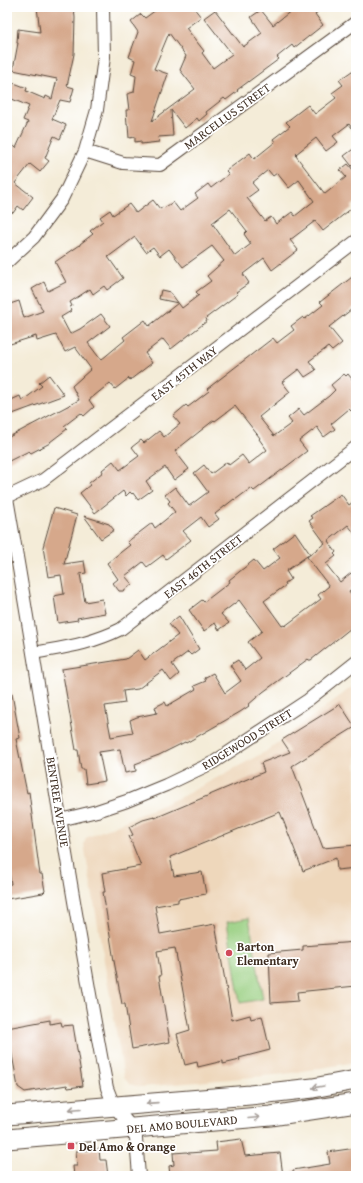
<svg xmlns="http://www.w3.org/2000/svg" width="363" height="1183" font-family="'Gentium Book Plus',serif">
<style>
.built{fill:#eed7bb}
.green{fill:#99cf81;stroke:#6a7c50}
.building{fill:#d6a88b;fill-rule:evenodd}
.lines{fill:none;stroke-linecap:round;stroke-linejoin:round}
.minor-casing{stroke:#57473a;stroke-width:14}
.primary-casing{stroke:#57473a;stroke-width:21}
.minor{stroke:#fff;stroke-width:12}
.primary{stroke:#fff;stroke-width:19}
.oneway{stroke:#a79f9a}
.poi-dot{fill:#d1495b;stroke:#fff;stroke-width:1.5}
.labels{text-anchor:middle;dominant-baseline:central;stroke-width:3.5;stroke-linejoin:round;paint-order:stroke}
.street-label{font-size:12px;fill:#3b2a1e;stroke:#fff}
.poi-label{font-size:12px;font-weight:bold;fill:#3b2a1e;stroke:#fff;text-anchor:start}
</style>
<rect width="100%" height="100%" fill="#fff"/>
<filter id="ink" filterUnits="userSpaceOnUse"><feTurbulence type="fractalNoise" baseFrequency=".025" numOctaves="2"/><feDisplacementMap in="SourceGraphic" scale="8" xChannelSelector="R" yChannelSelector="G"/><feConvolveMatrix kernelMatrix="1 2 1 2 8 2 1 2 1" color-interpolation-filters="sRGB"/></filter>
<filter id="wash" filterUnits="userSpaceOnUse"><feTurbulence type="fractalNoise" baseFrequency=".012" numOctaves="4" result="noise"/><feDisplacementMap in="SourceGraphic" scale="16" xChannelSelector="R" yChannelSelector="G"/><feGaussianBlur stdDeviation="0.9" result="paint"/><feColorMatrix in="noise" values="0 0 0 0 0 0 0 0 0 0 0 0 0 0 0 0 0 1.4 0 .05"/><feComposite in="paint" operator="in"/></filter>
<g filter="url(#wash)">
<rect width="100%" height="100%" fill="#f4ecd8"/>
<path class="built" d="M356,684V1062L285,1074L141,1087L129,1084L124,1077L84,844L86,838L185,795L265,752Z"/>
<path class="green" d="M249,918L263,999L240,1003L227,922Z"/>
<g id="blocks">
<path class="building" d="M37,7H74L75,18L74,54L67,86L74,88L70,102L60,100L52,119L66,125L60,139L54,136L45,158L49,161L40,172L30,164L15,183L33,197L23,210L18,206L13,213L7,208V140L16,148L28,122L23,120L29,106L7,97L14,83L27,88L26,91L45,99L46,96L52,99L57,79L13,70L18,43H17L18,29L40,32Z
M160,7H193L201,17L186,28L204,51L202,53L213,68L232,54L204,18L215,10L243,47L262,33L251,17L261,10L273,25L296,7H324L315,14L323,25L294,48L292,45L277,57L279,59L237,90L238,91L226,100L224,98L206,112L207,114L199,121L197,118L185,128L171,110L173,136L158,137L159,142L141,144V141L135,142V137L129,138L128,125H127L126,110H129L127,94L134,92L136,76L131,74L135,60L129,57L138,32L131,22L141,14L145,18ZM169,33L186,56L180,70L195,89L152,121L168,74L154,69Z
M352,71L356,76V133L349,124L333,136L338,142L326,151L316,138L296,154L297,155L296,156L325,194L346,177L340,170L348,164L354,171L355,170L344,156L356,147V203L351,207L352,208L323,231L315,221L290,240L298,250L272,270L264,258L243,274L249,283L236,292L238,294L206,318L207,321L171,349L163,339L145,353L152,363L130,380L129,378L115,389L110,383L89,400L94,407L84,416L81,413L64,426L67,429L50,442V443L31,453L29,451L7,462V438L79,400L72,386L91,369L75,347L65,352L56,335L37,341L36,336L7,345V305L19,301L24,318L43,311L32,289L44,282L48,291L66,282L55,262L80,245V244L93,234L90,231L103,221L100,217L110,210L113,215L129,204L136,213L153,200L160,209L163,207L164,208L173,202L180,211L198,198L195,194L208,184L211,188L229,174L226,171L250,153L254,159L275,142L273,139L290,126L286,122L308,105L315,114L336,98L332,93L343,85L339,80ZM268,170L273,176L277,173L289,188L299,180L314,201L295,216L292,212L276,224L271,217L265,221L247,198L258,190L252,183ZM230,209L247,231L244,234L251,244L235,256L212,223ZM135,237L146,252L153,247L160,256L169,249L183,267L212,246L224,261L207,276L211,281L196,292L199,295L182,308L170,292L161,290L159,299L178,303L149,326L145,320L123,337L125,340L101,360L88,343L110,326L101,314L80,329L70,334L61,317L71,311L70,307L72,306L70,302L90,289L93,294L104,286L107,290L123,278L108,257Z
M356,274V306L329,327L342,343L332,351L328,347L309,361L316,370L305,377L299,369L282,382L290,392L259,417L274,436L292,423L288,418L299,409L304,415L329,396L335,390L331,385L344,374L346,376L348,374L356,384V406L351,411L349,409L331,424L335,429L324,437L317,427L299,441L307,451L254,491L251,488L235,500L234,499L215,514L219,519L208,527L201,517L183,531L191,540L166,559L163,555L147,567L143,562L125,576L132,584L123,591H119L113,583L118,579L107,563L130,545L127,542L152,523L155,528L175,512L168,503L170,501L165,495L175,487L189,506L208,492L194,473L204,465L211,474L227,462L229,465L242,455L249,464L267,450L259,439L260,438L235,406L215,421L214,420L175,451L189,469L174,480L165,467L146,481L152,490L138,500L133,493L132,494L130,492L126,496L123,491L95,513L80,493L90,485L89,483L103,472L102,470L113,461L120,470L139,456L132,447L141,440L144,443L159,431L164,437L180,424L173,416L186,405L188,407L209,391L207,389L273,338L277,343L294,330L291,326L303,317L305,319L323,305L320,302Z
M49,375L64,395L7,416V412L12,408L9,401L20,396L22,401L42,386L39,383Z
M341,494L349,505L356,500V535L348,525L328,541L336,552L334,554L336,556L326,564L340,582L351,573L356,580V585L349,591L356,601V624L311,660H309L308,659L263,692L248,705L249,706L240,712L186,743L185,742L159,755L135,764L136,771L125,773L120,749L99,752L105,781L86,784L84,769H81L78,750H76L62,669L126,659L138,650L145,660L178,635L169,624L179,616L199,649L191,655L188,652L172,664L179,674L171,681L163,670L138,689L123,691L125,703L105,706L111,737L133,733L130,720L137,717L157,713L155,707L165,702L167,706L196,689L194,686L206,681L204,678L213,673L225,693L241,681L230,665L238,660L245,670L260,658L248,642L262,631L239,600L221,614L229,623L219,630L215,623L204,631L189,610L202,600L204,602L230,582L229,580L254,560L263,571L280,558L273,549L295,532L310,554L286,571L291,579L285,583L286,585L264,601L282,626L284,625L285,626L321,599L318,595L329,586L307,557L325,543L309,521L313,518L310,516Z
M54,508L77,515L64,564L84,561L86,573L80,574L85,602L102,599L105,613L77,618L78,620L58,623L54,596L64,594L61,575L48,577L43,547Z
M84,516L109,524L114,530L101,539Z
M7,694H12L20,738L16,739L27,793L29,792L39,868L40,874H42L45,891L43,893L7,899V885L11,884L7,859Z
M340,704L355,727L292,766L323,848L356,845V868L337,870L336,858L303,871L280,812L170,857L174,876L202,872L206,894L178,899V902L155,906L160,934L215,924L232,1020L250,1015L251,1019L262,1016L270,1050L239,1058L240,1060L223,1064V1061L198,1067L197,1062L185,1065L177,1034L190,1030L175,948L157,951L161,976H159L170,1042L132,1049L125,1004H122L114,961L103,892H105L102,873L141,866L129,836L133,835L129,827L143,820L154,817L155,818L264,772L261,763L290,752L282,740Z
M356,942V986L297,992L298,1001L271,1003L269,953L303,950V946Z
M50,1020V1024L61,1022L62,1026L73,1025L83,1086L68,1088L67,1085L25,1092L18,1087L7,1028Z
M241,1139L245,1156L280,1153L283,1176H170L169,1166L174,1165L173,1153L187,1152L188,1153L217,1151L216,1142Z
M356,1148V1176H293V1170L330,1164L328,1152Z
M99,1149L100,1160H106L108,1176H74L73,1166H77L76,1151Z"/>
</g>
</g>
<g filter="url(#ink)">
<use href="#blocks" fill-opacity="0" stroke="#57473a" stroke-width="1"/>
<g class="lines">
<g class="minor-casing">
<path id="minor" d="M85,151L123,163L160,165L356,22
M7,262L34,237L62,199L85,151L97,110L104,57L103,7
M7,497L43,480L356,241
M7,498C41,694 70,892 107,1088L114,1106L132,1128L136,1138L139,1176
M34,653C66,647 91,644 121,629L356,447
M60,820L97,811L127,801L166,785L214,762L308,700L356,662"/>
</g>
<g class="primary-casing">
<path id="primary" d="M7,1115L250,1095L313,1088L356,1080
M7,1139L271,1116L356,1103"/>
</g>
<use href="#minor" class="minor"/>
<use href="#primary" class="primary"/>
</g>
<defs><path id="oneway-shaft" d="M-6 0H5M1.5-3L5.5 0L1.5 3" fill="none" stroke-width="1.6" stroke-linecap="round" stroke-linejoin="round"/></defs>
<g class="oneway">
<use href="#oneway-shaft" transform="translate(318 1087) rotate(170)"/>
<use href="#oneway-shaft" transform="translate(152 1103) rotate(176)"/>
<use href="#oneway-shaft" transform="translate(75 1109) rotate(175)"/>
<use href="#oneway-shaft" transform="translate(254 1118) rotate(-5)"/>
</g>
</g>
<g class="poi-dot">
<circle cx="229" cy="953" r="4"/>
<rect x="67" y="1142" width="8" height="8" rx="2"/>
</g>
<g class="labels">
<g class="street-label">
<text transform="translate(227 116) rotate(-36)">MARCELLUS STREET</text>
<text transform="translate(184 373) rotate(-38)">EAST 45TH WAY</text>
<text transform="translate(203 566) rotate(-38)">EAST 46TH STREET</text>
<text transform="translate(247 739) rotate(-32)">RIDGEWOOD STREET</text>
<text transform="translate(58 802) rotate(81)">BENTREE AVENUE</text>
<text transform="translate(182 1124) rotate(-5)">DEL AMO BOULEVARD</text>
</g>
<g class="poi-label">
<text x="237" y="946">Barton<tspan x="237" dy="14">Elementary</tspan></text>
<text x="79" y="1146">Del Amo &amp; Orange</text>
</g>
</g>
<rect width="363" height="1183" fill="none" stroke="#fff" stroke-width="24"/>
</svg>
